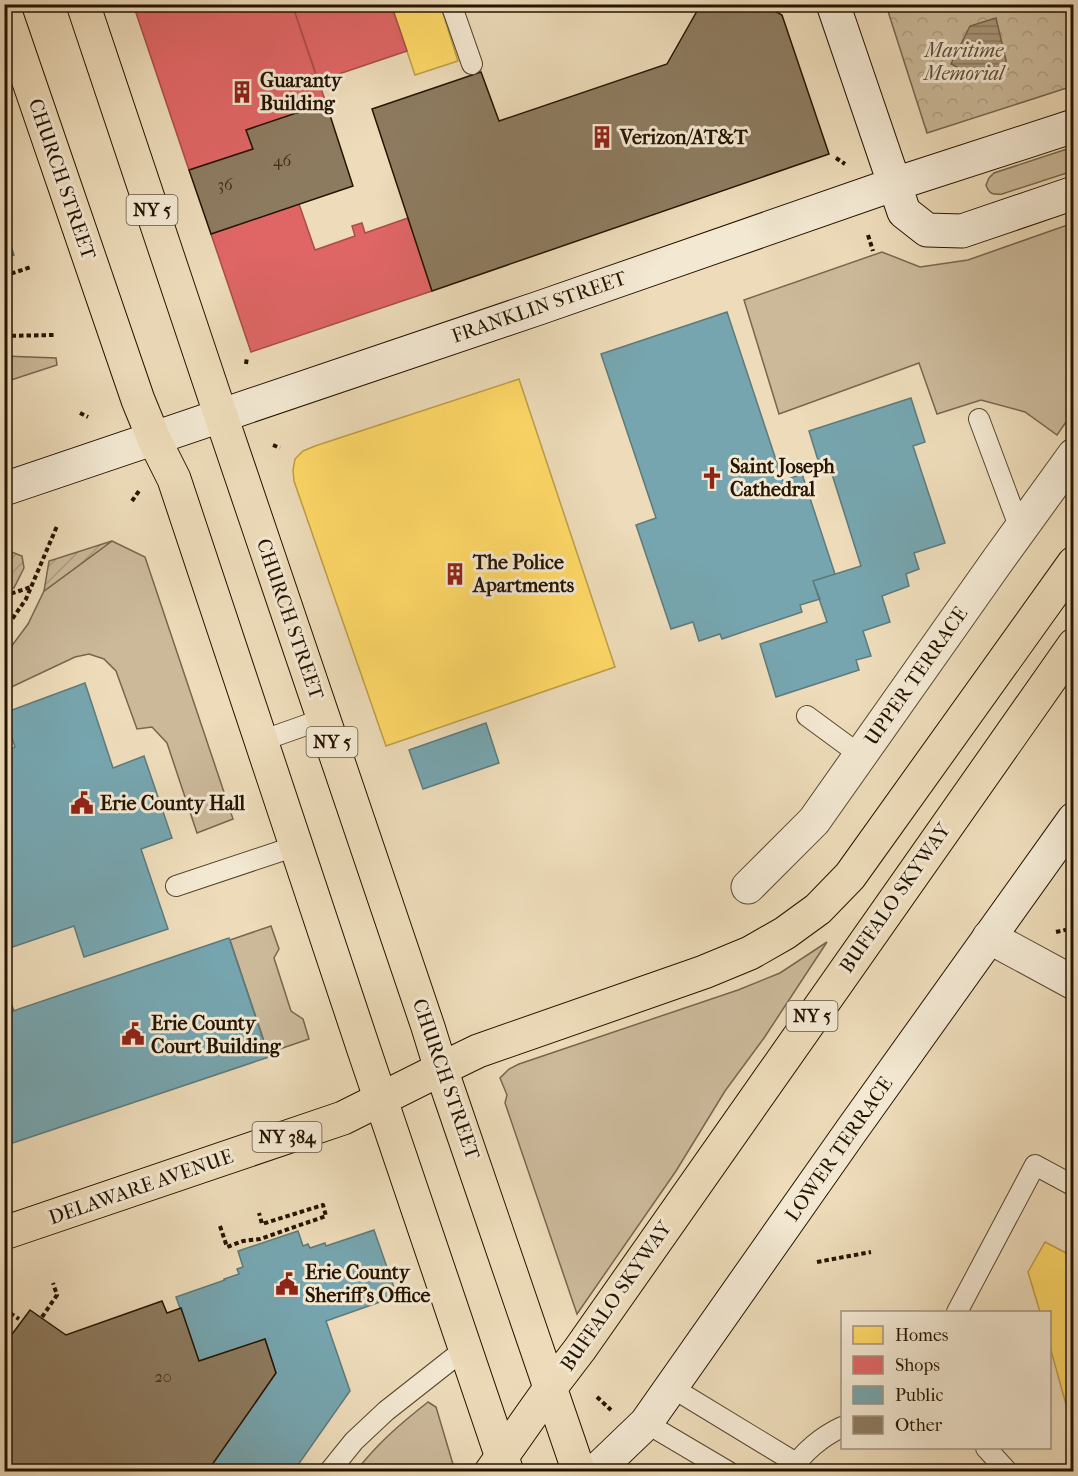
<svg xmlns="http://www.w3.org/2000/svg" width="1078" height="1476" font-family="'IM FELL French Canon',serif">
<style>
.grass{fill:#cbb99a;stroke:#78664d;stroke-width:1.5}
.forest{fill:url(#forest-crowns);stroke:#78664d;stroke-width:1.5}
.garden{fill:url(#garden-furrows);stroke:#78664d;stroke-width:1.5}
.water{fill:url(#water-rules);stroke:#746349;stroke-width:1.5}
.homes{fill:#ffd966;stroke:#be9e47;stroke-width:1.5}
.shops{fill:#e06666;stroke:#a84d47;stroke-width:1.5}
.public{fill:#76a5af;stroke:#5e7a7a;stroke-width:1.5}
.building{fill:#8d7b60;stroke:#251400;stroke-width:1.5}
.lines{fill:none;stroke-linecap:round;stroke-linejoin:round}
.lane-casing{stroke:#57462e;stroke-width:22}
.street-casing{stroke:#57462e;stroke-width:35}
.secondary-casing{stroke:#251400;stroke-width:35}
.primary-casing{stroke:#251400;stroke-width:35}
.highway-casing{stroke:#251400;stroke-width:35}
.path{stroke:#251400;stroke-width:4;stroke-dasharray:4.5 3;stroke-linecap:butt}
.lane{stroke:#f3e8d2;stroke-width:20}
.street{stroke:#f3e8d2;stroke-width:33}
.secondary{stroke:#f3e8d2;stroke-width:33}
.primary{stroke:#eddbb9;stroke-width:33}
.highway{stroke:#eddbb9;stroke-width:33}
.labels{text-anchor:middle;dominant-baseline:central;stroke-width:6;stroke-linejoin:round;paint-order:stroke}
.number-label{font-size:16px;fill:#3f2e18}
.shield{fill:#f3e8d2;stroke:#63543f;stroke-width:1.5}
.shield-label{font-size:18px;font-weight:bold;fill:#251400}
.park-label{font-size:20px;font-style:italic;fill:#5f4e36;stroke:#f3e8d2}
.poi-label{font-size:20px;font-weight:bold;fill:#251400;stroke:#f3e8d2;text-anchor:start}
.street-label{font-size:20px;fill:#251400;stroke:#f3e8d2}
</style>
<defs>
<pattern id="forest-crowns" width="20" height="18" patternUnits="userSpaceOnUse" patternTransform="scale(1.5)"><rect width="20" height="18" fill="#cbb99a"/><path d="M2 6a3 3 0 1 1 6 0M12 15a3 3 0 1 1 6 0" fill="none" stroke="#ae9e83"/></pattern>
<pattern id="garden-furrows" width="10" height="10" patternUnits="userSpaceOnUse" patternTransform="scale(1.5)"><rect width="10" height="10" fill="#cbb99a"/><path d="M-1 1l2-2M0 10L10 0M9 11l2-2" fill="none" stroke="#ae9e83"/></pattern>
<pattern id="water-rules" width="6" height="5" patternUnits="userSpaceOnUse" patternTransform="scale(1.5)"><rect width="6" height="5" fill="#a9977a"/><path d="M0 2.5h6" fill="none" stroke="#897a62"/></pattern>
</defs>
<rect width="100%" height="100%" fill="#eddbb9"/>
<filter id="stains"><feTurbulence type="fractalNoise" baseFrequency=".00333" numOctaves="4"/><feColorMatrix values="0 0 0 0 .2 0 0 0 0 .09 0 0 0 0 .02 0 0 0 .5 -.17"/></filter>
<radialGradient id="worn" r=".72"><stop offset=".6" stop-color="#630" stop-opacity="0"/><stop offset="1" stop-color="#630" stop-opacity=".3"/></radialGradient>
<path class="grass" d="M1073,147V171L1002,194C993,195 989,194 986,185L989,178L994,173Z
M1073,223V412L1057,435L1025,412L981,400L937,414L919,363L779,414L744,300L882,252L920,267L968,260Z
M4,356L56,358L57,365L5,382Z
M112,541L145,557L233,819L197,833L167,743L152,727L137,729L116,671L104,659L89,654L75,657L5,690V655L28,624L44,591Z
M271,926L279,949L274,958L291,1011L303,1019L309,1039L268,1053L230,940Z
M827,942L764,1038L725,1091L676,1171L577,1314L505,1103L507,1095L500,1078L509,1069L519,1064L738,990L780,973Z
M428,1402L436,1407L455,1471H356C378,1443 400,1424 428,1402Z"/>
<path class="forest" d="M886,5H1073V86L927,133Z"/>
<path class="garden" d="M112,541L44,591L49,561Z
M9,551L22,556L24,568L14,588L5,591V553Z"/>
<path class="water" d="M996,18L1008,69L976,77L951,64L970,26Z"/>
<path class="homes" d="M391,4H440L458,61L415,75Z
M519,379L615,667L386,746L294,481L293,470L295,459L303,451L315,446Z
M1045,1242L1074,1257V1433L1050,1347V1312H1040L1028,1272Z"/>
<path class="shops" d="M133,4H292L326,103L246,130L253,149L189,170Z
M292,4H391L407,51L318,81Z
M299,204L315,250L355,236L352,226L362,223L365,233L408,218L432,291L251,352L211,234Z"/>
<path class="public" d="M4,226L14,255L4,259Z
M727,312L783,481L802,474L835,574L813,581L820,599L800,605L802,612L722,639L720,634L699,641L693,622L671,629L636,525L656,518L601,354Z
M911,398L925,442L913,446L945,543L914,553L919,569L906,574L909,586L882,596L890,622L863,631L871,656L856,660L859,670L776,697L760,644L827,622L813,581L861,566L831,471L822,473L809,431Z
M85,683L113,768L144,756L172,838L141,849L168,929L84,957L74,926L4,950V751L15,747L4,713Z
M486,723L499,763L423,789L409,750Z
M229,938L269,1057L4,1146V1014Z
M4,983L14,1011L4,1014Z
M374,1230L397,1296L326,1321L350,1391L293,1472H207L276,1373L265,1339L199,1361L176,1297L225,1280L224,1279L239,1274L237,1269L243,1267L238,1251L298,1231L303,1246L308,1244L310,1248L325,1243L326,1246Z"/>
<path class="building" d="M701,4H762L782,15L829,154L432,291L372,109L481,72L499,121L667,64Z
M326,103L353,186L211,234L189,170L253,149L246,130Z
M162,1301L167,1313L181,1308L199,1361L265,1339L276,1373L207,1472H4V1345L30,1310L66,1335Z"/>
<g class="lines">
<g class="lane-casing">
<path id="lane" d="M451,4L472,64
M979,419L1020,529
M807,716L860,755
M261,741L323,719
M176,886L296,846
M957,1312L1035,1165L1074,1186
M671,1387L796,1463
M646,1423L729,1472
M986,1448L1008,1472
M329,1472L354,1441L386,1411L466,1348
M791,1472C802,1452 823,1436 842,1427"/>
</g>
<g class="street-casing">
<path id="street" d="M748,887L814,821L998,560L1074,455
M989,937L1074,983"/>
</g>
<g class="secondary-casing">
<path id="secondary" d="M833,4L904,212L927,230L962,231L1074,193
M4,489L539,308L895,184L1074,126
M595,1472L646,1423L851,1131L1074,819"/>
</g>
<g class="primary-casing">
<path id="primary" d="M4,1233L343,1118L441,1069
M491,1472L551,1387"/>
</g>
<g class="highway-casing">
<path id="highway" d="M83,4L221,416L428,1027L441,1069L579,1472
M4,9L138,400L154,439L174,479L364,1050L507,1472
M441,1069L478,1051L704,972L750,953L785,933L818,909L850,876L1074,563
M551,1387L580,1349L1074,645"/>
</g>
<path class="path" d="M836,158L845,164
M868,235L873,251
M4,276L31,267
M4,336L54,335
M246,364L247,357
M80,413L88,417
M273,445L280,448
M132,501L139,491
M4,596L31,587
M4,631L26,599L57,526
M1056,932L1074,928
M220,1226L227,1247L243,1241L260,1239L326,1216L323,1205L262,1224L259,1213
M817,1262L871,1252
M4,1309L19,1319
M42,1317L57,1295L53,1283
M597,1397L611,1410"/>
<use href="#lane" class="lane"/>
<use href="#street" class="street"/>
<use href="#secondary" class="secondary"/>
<use href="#primary" class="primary"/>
<use href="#highway" class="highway"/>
</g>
<defs>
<g id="building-bare" transform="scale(1.8)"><path d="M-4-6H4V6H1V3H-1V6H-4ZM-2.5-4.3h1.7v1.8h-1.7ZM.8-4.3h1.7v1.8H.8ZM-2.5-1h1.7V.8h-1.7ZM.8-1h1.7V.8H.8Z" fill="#8f2418" stroke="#f3e8d2" stroke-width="2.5" paint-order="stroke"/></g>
<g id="church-bare" transform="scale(1.8)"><path d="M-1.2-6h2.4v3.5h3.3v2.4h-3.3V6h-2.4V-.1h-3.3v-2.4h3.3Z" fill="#8f2418" stroke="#f3e8d2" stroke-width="2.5" paint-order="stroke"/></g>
<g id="civic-bare" transform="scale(1.8)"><path d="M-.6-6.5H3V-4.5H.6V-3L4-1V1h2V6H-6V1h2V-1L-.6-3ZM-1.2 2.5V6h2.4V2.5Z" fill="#8f2418" stroke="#f3e8d2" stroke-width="2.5" paint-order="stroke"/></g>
</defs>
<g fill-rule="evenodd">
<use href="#building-bare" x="242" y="92"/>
<use href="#building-bare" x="602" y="137"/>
<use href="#church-bare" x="712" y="478"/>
<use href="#building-bare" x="455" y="574"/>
<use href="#civic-bare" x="82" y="803"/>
<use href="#civic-bare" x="133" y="1034"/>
<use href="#civic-bare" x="287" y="1284"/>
</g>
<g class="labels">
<g class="number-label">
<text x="282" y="160">46</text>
<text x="225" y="184">36</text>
<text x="163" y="1376">20</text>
</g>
<g class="shield">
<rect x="126.5" y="195" width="51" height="30" rx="4.5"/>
<rect x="306.5" y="727" width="51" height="30" rx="4.5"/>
<rect x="786.5" y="1001" width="51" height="30" rx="4.5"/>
<rect x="252.5" y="1122" width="69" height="30" rx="4.5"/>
</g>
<g class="shield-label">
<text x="152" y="210">NY 5</text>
<text x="332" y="742">NY 5</text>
<text x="812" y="1016">NY 5</text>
<text x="287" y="1137">NY 384</text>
</g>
<g class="park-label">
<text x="964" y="50">Maritime<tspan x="964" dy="23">Memorial</tspan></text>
</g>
<g class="poi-label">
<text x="260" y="80">Guaranty<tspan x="260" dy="23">Building</tspan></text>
<text x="620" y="137">Verizon/AT&amp;T</text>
<text x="730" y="466">Saint Joseph<tspan x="730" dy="23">Cathedral</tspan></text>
<text x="473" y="562">The Police<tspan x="473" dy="23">Apartments</tspan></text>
<text x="100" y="803">Erie County Hall</text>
<text x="151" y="1023">Erie County<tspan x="151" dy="23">Court Building</tspan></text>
<text x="305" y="1272">Erie County<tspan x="305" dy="23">Sheriff's Office</tspan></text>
</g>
<g class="street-label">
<text transform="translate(62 179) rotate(71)">CHURCH STREET</text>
<text transform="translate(539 307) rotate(-19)">FRANKLIN STREET</text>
<text transform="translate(290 619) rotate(71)">CHURCH STREET</text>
<text transform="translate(916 676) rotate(-55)">UPPER TERRACE</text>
<text transform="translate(895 898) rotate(-55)">BUFFALO SKYWAY</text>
<text transform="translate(446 1079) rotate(71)">CHURCH STREET</text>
<text transform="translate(839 1149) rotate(-55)">LOWER TERRACE</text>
<text transform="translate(141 1187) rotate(-19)">DELAWARE AVENUE</text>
<text transform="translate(616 1296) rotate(-55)">BUFFALO SKYWAY</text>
</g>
</g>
<rect width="1078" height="1476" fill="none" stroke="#eddbb9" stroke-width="24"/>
<rect x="6" y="6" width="1066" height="1464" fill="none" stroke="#251400" stroke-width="3"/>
<rect x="12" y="12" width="1054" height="1452" fill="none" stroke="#251400" stroke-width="1.5"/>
<rect x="841" y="1311" width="210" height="138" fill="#f3e8d2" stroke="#a1937e" stroke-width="1.5"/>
<rect x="853" y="1326" width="30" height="18" fill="#ffd966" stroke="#a1937e" stroke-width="1.5"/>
<text x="895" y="1341" font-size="18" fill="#251400">Homes</text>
<rect x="853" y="1356" width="30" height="18" fill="#e06666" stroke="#a1937e" stroke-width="1.5"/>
<text x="895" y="1371" font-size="18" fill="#251400">Shops</text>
<rect x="853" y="1386" width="30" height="18" fill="#76a5af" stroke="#a1937e" stroke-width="1.5"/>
<text x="895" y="1401" font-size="18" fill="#251400">Public</text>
<rect x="853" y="1416" width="30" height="18" fill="#8d7b60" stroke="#a1937e" stroke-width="1.5"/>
<text x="895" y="1431" font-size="18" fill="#251400">Other</text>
<rect width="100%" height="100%" filter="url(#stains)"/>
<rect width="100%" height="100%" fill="url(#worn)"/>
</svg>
